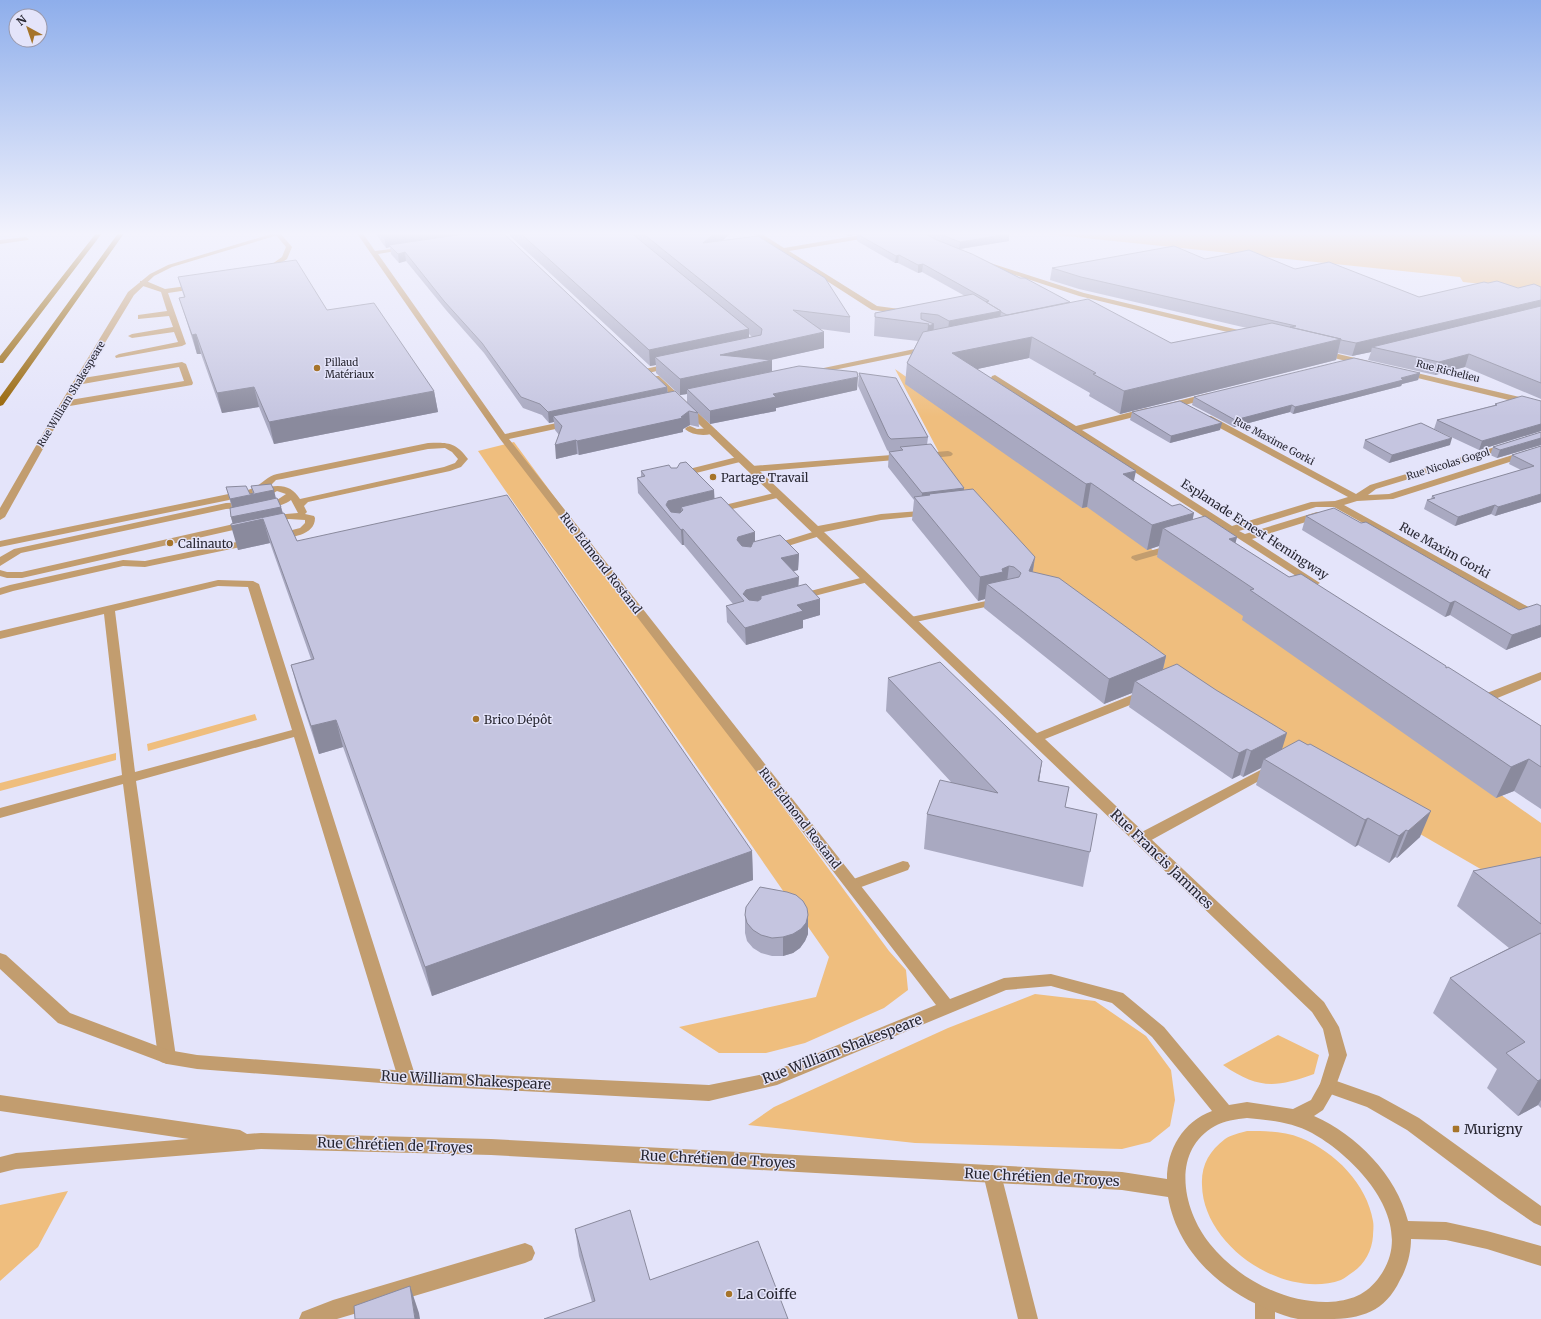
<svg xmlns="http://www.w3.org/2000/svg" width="1541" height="1319" font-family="Merriweather,serif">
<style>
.green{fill:#efbe7e}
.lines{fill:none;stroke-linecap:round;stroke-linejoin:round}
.lane{fill:#c29d6f;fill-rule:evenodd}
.street{fill:#c29d6f;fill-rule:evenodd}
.primary{fill:#956100;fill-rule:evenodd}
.wall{fill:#a9a9c1;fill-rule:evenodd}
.shaded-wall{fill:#8a8a9d}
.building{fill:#c5c5e0;stroke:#8a8a9d}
.poi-dot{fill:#a6742a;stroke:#e4e4fa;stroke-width:1.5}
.labels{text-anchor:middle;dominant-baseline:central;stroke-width:3;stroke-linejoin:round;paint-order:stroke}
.far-poi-label{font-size:10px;fill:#282732;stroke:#e4e4fa;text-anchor:start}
.far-street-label{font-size:10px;fill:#282732;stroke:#e4e4fa}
.poi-label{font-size:12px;fill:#282732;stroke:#e4e4fa;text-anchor:start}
.street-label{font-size:12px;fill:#282732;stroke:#e4e4fa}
.near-street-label{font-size:14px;fill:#282732;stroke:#e4e4fa}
.near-poi-label{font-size:14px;fill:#282732;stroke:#e4e4fa;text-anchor:start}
</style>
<rect width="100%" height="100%" fill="#e4e4fa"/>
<path class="green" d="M1027,232H1541V290L1463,282L1460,277Z
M895,369L1541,823V904L1152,679L1020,572L966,504Z
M514,442L889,951L906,970L908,990L884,1008L805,1043L766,1053H719L679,1027L816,997L829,957L478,451Z
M255,714L257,720L148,751L147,744Z
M116,753V760L0,791V783Z
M1035,994L1095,1001L1146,1036L1171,1070L1175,1100L1170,1126L1150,1142L1122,1149L915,1143L748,1125L774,1107L948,1028Z
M1278,1035L1319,1055L1314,1074C1275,1088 1258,1089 1223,1065Z
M1247,1131C1266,1131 1284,1131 1301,1138C1335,1152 1367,1184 1373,1221C1374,1226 1373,1232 1373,1236C1372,1250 1365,1264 1353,1272C1350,1274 1345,1278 1341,1280C1284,1300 1203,1246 1202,1185C1201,1166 1209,1151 1225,1139C1231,1135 1240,1133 1247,1131Z
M68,1191L38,1247L0,1281V1205Z"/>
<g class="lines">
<path class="lane" d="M276,233H280L292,247L287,259L269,271H265V269L282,257L286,247L275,234Z
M26,237L29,239L28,240L0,244V240Z
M140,281H146L165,289L201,284V288L168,293L186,344L182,346L116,358L115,356L119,354L178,342L174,332L132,338L128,336L132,334L173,327L169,316L138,319V315L167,311L161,292L140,285Z
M182,362L186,364L193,383L192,385L64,407L60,404L64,401L184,381L179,367L77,385L73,382L77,379Z
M672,363L676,365L675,367L648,373L644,371L645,369Z
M690,426L697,429L712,428L717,431C710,437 692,436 685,429L687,427Z
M428,443C447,442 456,442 468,459L461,467L450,471L308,502L304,506L307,512L305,514L314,516L315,518C315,536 290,537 277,540L273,539L272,537L273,535L300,528L305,523V520L289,519L265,521L264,519L265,517L274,515L298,513L291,500C280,508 263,510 255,498L258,494L0,547V541L248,490C260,487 265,477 277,474ZM445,448L452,452L458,459L455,463L444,467L300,499C293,487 282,484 269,487L276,480L282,479L428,449ZM277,491L286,494L277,500H267L265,498Z
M948,451L951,452L953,454L951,456L923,459L918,456L923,453Z
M904,454L909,457L907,459L752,472L747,469L752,466Z
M741,456L744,457L746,459L744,461L680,477L675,474L677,472Z
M778,492L783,495L781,497L716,513L711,510L712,508Z
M248,502L253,505L252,507L226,509L21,553L0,566V557L14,549L226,503Z
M247,521L252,524L251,526L22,578H7L0,576V570L7,572H22Z
M819,530L823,531L824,533L823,535L772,551L767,548L768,546Z
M251,539L256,542L255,544L145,567L123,566L13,591L0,595V588L10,585L123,560L145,561Z
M868,576L873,579L872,581L799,600L793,597L795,595Z
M218,580L253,581L259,584L416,1078L413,1083L407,1085L401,1083L398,1078L294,737L136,781L176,1057L173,1062L167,1064L161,1062L158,1057L123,784L0,818V808L122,775L104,614L0,639V631ZM218,586L248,587L292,730L135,772L115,611Z
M1000,598L1006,601L1004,603L911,623L907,622L905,620L907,618L911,617Z
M1272,764L1277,765L1279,768L1277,771L1146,843L1141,844L1136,843L1134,839L1136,835Z
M903,861L908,862L910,866L908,870L853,890L848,889L846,885L848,881Z
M1328,1078L1379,1096L1419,1118L1541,1206V1226L1534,1223L1499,1199L1407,1130L1367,1107L1322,1091L1319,1086L1322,1081Z
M992,1165L999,1168L1001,1174L1038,1319H1018L983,1174L985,1168Z
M525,1243L532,1246L535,1253L532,1260L525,1263L337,1319H299L302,1312L333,1300Z
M1265,1289L1272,1292L1275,1299V1319H1255V1299L1258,1292Z"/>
<path class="street" d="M278,232H288L172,267L154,276L134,295L68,404L5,517L0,520V508L60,404L128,292L150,274L168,265Z
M356,232H362L375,251L408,247V249L378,254L505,434L571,420L574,421L575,423L574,425L509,439L950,999L1004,978L1051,974L1123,993L1164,1027L1229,1105L1247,1102L1293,1109L1311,1100L1320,1084L1329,1055L1323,1029L1312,1012L653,380L652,378L653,376H659L818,526L881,514L933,510L934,512L933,514L929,515L881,520L824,532L1037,733L1142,691H1150L1152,694L1150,697L1045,739L1324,1002L1339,1027L1347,1055L1334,1091L1323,1110L1314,1116C1357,1135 1396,1175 1408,1221L1446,1222L1487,1231L1541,1246V1266L1487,1249L1446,1240L1411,1239C1411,1253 1407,1268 1400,1280C1385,1312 1361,1319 1328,1319C1318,1319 1307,1319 1298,1319C1286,1317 1274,1312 1263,1307C1217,1287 1177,1249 1168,1197L1122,1190L491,1155L261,1149L16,1169L0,1173V1157L16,1153L189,1139L0,1111V1095L240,1130L247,1134L261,1133L491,1139L1122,1172L1167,1179C1167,1149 1183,1122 1212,1111L1152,1037L1112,1003L1051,986L1006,990L777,1085L709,1101L407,1085L197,1069L167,1064L58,1023L0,969V953L6,955L70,1013L168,1050L197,1055L407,1071L709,1085L769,1073L936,1005L500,439ZM1247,1118C1269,1120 1292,1122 1312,1133C1357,1158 1418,1223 1380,1276C1367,1295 1350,1301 1328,1302C1284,1303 1237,1278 1210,1244C1183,1211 1170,1151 1215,1126C1224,1121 1236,1119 1247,1118Z
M499,232H516L487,238L484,236Z
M753,232H759L784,248L878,232H894L891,234L789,251L877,306L907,310L911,312L907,314L872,310L754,234Z
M984,261L1084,293L1251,333L1252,335L1248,337L1079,296L982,264V262Z
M929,346L933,348L932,350L814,374L810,372L814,370Z
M1318,350H1321L1368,361L1369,363L1365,365H1362L1318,354Z
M1401,370H1404L1541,402V408L1401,374L1400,372Z
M995,375L1076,426L1147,408L1150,409L1151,411L1150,413L1082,430L1232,526L1311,502L1335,501L1348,497L1205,420L1204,418L1205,416H1211L1356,494L1370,485L1505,444L1508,443L1513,446L1511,448L1376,489L1368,495L1389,494L1541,446V452L1393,499L1357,501L1344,505L1541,614V622L1334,507H1316L1239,531L1245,534L1317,512H1325L1326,514L1325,516L1252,539L1320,583L1314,586L1310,585L1230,533H1223L1222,531L1223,529L992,380L991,378L992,376Z
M1209,393L1213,396L1212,398L1169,409L1165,406L1166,404Z
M1174,544L1178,545L1179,547L1178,549L1136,561L1131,558L1132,556Z
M1541,672V680L1495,699H1487L1485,696L1487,693Z"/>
<path class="primary" d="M97,232H103L3,363H0V356Z
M119,232H125L3,405L0,406V397Z"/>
</g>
<path class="wall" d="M377,232H502L667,387L668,393L687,403V394L680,395L656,373V365L650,366L510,236L509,232H732L722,241L850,317V333L820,329L824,348L769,360L772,372L857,390L776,408V411L710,424L698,413L699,427L690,425L683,429V432L579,455L577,454L556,459L559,435L555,430L554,422L549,423L542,415L523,408L484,353L446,310L406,261L399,263L391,254L390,247L386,248L378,237ZM749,334L752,337H749Z
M841,232H868L848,236Z
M922,232H1006L1009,234V241L960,249L1020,278L1070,302L1171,343L1247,328L1079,289L1050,280L1052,268L1205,259L1295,269L1419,297L1488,283L1518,288L1541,287V399L1465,367L1435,375L1368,360L1371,352L1352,356L1338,353L1336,360L1120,414L1089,396L1090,393L1029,358L977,369L1134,481L1172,506L1193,520L1237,537L1235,543L1289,577L1446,668L1541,726V809L1514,791L1496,798L1242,620L1243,616L1157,557L1159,546L1147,550L1087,507L1082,508L905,384L907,363L918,341L874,336L875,313L965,296L922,272L918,273L898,263H895L857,241V234Z
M178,277L327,310L434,391L438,412L274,444L259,407L222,413L201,354H197L185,316L179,298L184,297Z
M859,373L928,437L927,445L964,490L1035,557L1033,572L1166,656L1163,670L1282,749L1420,837L1397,858L1395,857L1389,863L1358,845L1355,847L1256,785L1261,768L1243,777L1240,775L1232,779L1129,707L1132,693L1104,704L984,608L985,599L978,601L912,520L914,500L888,467L889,452L887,450L858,386Z
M1420,373L1418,380L1402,384L1401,386L1293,414L1290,412L1234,427L1192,405L1194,397Z
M1541,401V431L1479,450L1434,429L1437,420L1495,405V404Z
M1132,412L1220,430L1170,443L1130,420Z
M1541,432V445L1497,458L1490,455L1493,447Z
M1365,440L1450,445L1389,463L1363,448Z
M1541,446V502L1495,516L1491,514L1455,526L1424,509L1427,500L1431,499L1432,496L1521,470L1509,464L1512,455Z
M641,471L715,499L755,541L799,554L798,570L793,571L798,586L820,599V615L803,620V628L746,645L727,622L726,606L733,604L684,545H682L638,493L637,478L641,477Z
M251,486L276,498L281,507L283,513L297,541L752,851L753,880L432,996L343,747L319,754L298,691L291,665L311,659L270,543L238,550L233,524L231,517L232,508L226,487L250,494H253Z
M1306,516L1519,610L1541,606V637L1506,650L1450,615L1445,617L1302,530Z
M888,678L1042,761L1039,781L1069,787L1065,807L1097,814L1083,887L924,849L927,814L951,782L886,711Z
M1541,857V1108L1538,1105L1518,1116L1487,1088L1497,1069L1433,1013L1450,978L1509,948L1457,906L1473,871Z
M745,915H808V934L805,941L800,948L793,953L783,956H772L761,953L753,948L747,941L745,933Z
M575,1229L650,1280L592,1302L579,1256Z"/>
<path class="shaded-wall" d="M396,232H488L389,245L390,247L386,248L384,234Z
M716,232H732L704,257L703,243Z
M848,232H868L848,236Z
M1009,234V241L959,249L960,242Z
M405,252L406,261L399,263L398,254Z
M899,255L898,263H895L896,256Z
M923,264L922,272L918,273V265Z
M1541,300V311L1372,347L1371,352L1352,356L1356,343Z
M1001,311L999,329L947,340L949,321Z
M934,324L933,343L926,344L928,326Z
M749,329V345L655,357L656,365L650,366L649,350Z
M824,332V348L744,366L772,360V376L687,389V394L680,395V379L720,355Z
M196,334L201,354H197L192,335Z
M1032,337L1029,358L950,375L952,353Z
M1341,339L1336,360L1120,414L1124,391Z
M1469,354L1465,367L1435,375L1439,362Z
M1420,373L1418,380L1402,384L1401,386L1293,414L1295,407Z
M858,377L857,390L776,408V411L710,424V411L773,394Z
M254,387L259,407L222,413L217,393Z
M667,387L668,398L553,416L554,422L549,423L548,412Z
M434,391L438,412L274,444L269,422Z
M1292,405L1290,412L1234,427L1235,420Z
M689,411L690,425L683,429V432L579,455L577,441L681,417Z
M1222,423L1220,430L1170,443L1171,436Z
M1541,424V431L1479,450L1482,441Z
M1452,438L1450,445L1389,463L1392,455Z
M1541,438V445L1497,458L1500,450Z
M576,440L577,454L556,459L555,445Z
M1136,471L1131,495L1123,474Z
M1091,483L1087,507L1082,508L1086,484Z
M964,488L963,504L929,494L928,507L921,505L922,493Z
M274,490L278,507H281L287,530L263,519L270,543L238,550L231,526L233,525L231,517L235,516L230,499Z
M714,490L715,506L683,510L681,507L682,513L670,516L666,505L668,501Z
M1541,494V502L1495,516L1498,507Z
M1495,505L1491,514L1455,526L1458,517Z
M1194,513L1189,538L1163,528L1159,546L1147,550L1152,525Z
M683,529L684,545H682L681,530Z
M755,532V547L738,556L737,540L738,537Z
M1237,537L1230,565L1229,539Z
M799,554L798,570L780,575L781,558Z
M1035,557L1031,581L1029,571Z
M1009,566L1006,590L987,584L985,599L978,601L980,577Z
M799,577L798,593L761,603L744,601L743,594L746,590Z
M820,599V615L803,620V628L746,645L745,628L797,605Z
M1455,601L1450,615L1445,617L1450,603Z
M1541,625V637L1506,650L1512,635Z
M1166,656L1160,681H1135L1132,693L1104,704L1109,679Z
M336,720L343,747L319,754L311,726Z
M1287,733L1279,759H1264L1261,768L1243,777L1251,751Z
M1247,749L1240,775L1232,779L1239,753Z
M1529,759L1514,791L1496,798L1511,767Z
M1042,761L1037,796L1038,781Z
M1431,811L1420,837L1397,858L1408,831Z
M1368,818L1358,845L1355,847L1365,820Z
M1406,830L1395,857L1389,863L1399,836Z
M752,851L753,880L432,996L425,967Z
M808,915V934L805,941L800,948L793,953L783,956V937Z
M1541,1079V1100L1538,1105L1518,1116L1538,1081Z
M410,1286L419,1313L420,1319H415Z"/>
<path class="building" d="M382,232H396L384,234Z
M476,232H502L667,387L548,412L540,404L521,397L482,343L444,301L405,252L398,254L389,245Z
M519,232H630L749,329L649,350Z
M641,232H716L703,243L758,236L825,278L850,317L793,310L824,332L720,355L772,360L680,379L655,357L761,335L762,329Z
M869,232H922L937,240L972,254L1020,278H1025L1070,302L1007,315L1001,312V311L986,302L989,301L923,264L918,265L899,255L896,256L857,234Z
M936,232H1006L1009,234L960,242L942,235Z
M1174,246L1205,259L1249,250L1295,269L1329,262L1419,297L1484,282L1488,283L1497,281L1518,288L1534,284L1541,287V300L1356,343L1341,340V339L1290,327L1296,326L1081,277L1052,268Z
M296,260L327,310L374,303L434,391L269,422L254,387L217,393L196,334L192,335L179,298L185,297L178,277Z
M973,294L1001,311L949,321L938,315L921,313V319L934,324L928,326L929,324L875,317V313Z
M1088,299L1171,343L1272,323L1341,339L1124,391L1093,374L1096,373L1032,337L952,353L1136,471L1123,474L1172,506L1180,504L1194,513L1152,525L1091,483L1086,484L907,363L923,332Z
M1541,306V383L1469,354L1439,362L1372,347Z
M1354,358L1420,373L1401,378L1403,380L1345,395L1295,407L1292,405L1235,420L1194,397Z
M799,366L857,372L858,377L773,394L776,397L710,411L687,389Z
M859,373L896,378L928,437L891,439L888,436Z
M675,391L698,413L689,411L681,417L683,418L577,441L576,440L555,445L562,426L553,416Z
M1522,396L1541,401V424L1482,441L1437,420L1497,405L1495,404Z
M1180,401L1222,423L1171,436L1132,412Z
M1421,423L1452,438L1392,455L1365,440Z
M1541,432V438L1500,450L1493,447Z
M931,444L964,488L922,493L889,452L903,450L900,447Z
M1541,446V494L1498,507L1495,505L1458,517L1427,500L1435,498L1432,496L1534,466L1512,455Z
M686,462L714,490L668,501L666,505L671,512L680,513L683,510L681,507L721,497L755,532L738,537L737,540L742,546L751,547L753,542L780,535L799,554L781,558L799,577L746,590L743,594L749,600L758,601L761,599V596L806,584L820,599L797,605L803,611L745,628L726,606L744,601L683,529L681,530L637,478L645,476L641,471L669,465L671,468H677L680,463Z
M271,484L274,490L230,499L226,487L246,486L250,494L254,493L251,486Z
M973,489L1035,557L1029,571L1059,578L1166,656L1109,679L987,584L1019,577L1021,573L1014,567L1009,566L1002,569L1003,572L980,577L914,497L930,495L929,494Z
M507,495L752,851L425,967L336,720L311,726L291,665L314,659L263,519L231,526V524L284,513L297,541Z
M277,498L281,507L231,517L230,508Z
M1334,508L1361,523L1366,522L1519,610L1537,604L1541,606V625L1512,635L1455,601L1450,603L1306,516Z
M1205,516L1237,537L1229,539L1289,577L1301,574L1446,666V668L1448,667L1541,726V767L1529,759L1511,767L1250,590L1254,589L1163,528Z
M940,662L1042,761L1038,781L1069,787L1065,807L1097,814L1090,852L927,814L940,780L998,793L888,678Z
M1177,664L1216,690L1287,733L1251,751L1247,749L1239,753L1135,681Z
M1299,740L1308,745L1310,744L1431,811L1408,831L1406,830L1399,836L1368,818L1365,820L1264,759Z
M1541,857V924L1473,871Z
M760,887L787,892L796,895L803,901L807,908L808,915L806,923L801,929L793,934L783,937L772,938L761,935L753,930L747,923L745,915L746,907Z
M1541,933V1079L1538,1081L1506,1053L1525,1042L1450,978Z
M630,1210L650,1280L758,1241L788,1319H544L595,1301L575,1229Z
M410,1286L415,1319H355L354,1306Z"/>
<linearGradient id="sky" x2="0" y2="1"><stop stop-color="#8eaeeb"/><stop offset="0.56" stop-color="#f3f3fd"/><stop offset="1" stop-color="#f3f3fd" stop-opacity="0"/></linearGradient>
<rect width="1541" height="417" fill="url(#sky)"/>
<g class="poi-dot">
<circle cx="317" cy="368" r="4"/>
<circle cx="713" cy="477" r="4"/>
<circle cx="170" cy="543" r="4"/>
<circle cx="476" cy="719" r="4"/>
<rect x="1452" y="1125" width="8" height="8" rx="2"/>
<circle cx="729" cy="1294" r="4"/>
</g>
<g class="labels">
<g class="far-poi-label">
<text x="325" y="362">Pillaud<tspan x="325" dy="12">Matériaux</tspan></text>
</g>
<g class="far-street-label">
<text transform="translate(1448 371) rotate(14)">Rue Richelieu</text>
<text transform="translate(71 394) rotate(-59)">Rue William Shakespeare</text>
<text transform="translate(1274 441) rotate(28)">Rue Maxime Gorki</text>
<text transform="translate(1448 464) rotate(-17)">Rue Nicolas Gogol</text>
</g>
<g class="poi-label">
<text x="721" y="477">Partage Travail</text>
<text x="178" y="543">Calinauto</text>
<text x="484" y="719">Brico Dépôt</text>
</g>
<g class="street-label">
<text transform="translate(1255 529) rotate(33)">Esplanade Ernest Hemingway</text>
<text transform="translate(1445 550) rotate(29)">Rue Maxim Gorki</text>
<text transform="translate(601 563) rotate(52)">Rue Edmond Rostand</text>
<text transform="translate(800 818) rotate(52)">Rue Edmond Rostand</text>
</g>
<g class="near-street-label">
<text transform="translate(1162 859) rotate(44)">Rue Francis Jammes</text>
<text transform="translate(842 1049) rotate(-21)">Rue William Shakespeare</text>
<text transform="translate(466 1080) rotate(3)">Rue William Shakespeare</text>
<text transform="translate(395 1145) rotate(2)">Rue Chrétien de Troyes</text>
<text transform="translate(718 1159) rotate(3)">Rue Chrétien de Troyes</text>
<text transform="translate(1042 1177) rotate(3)">Rue Chrétien de Troyes</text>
</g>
<g class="near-poi-label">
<text x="1464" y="1129">Murigny</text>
<text x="737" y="1294">La Coiffe</text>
</g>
</g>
<g transform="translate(28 28) rotate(320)"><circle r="19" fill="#e4e4fa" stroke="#9998aa"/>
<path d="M0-3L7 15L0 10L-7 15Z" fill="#a6742a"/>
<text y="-6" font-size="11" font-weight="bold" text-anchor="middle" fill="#282732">N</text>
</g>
</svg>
